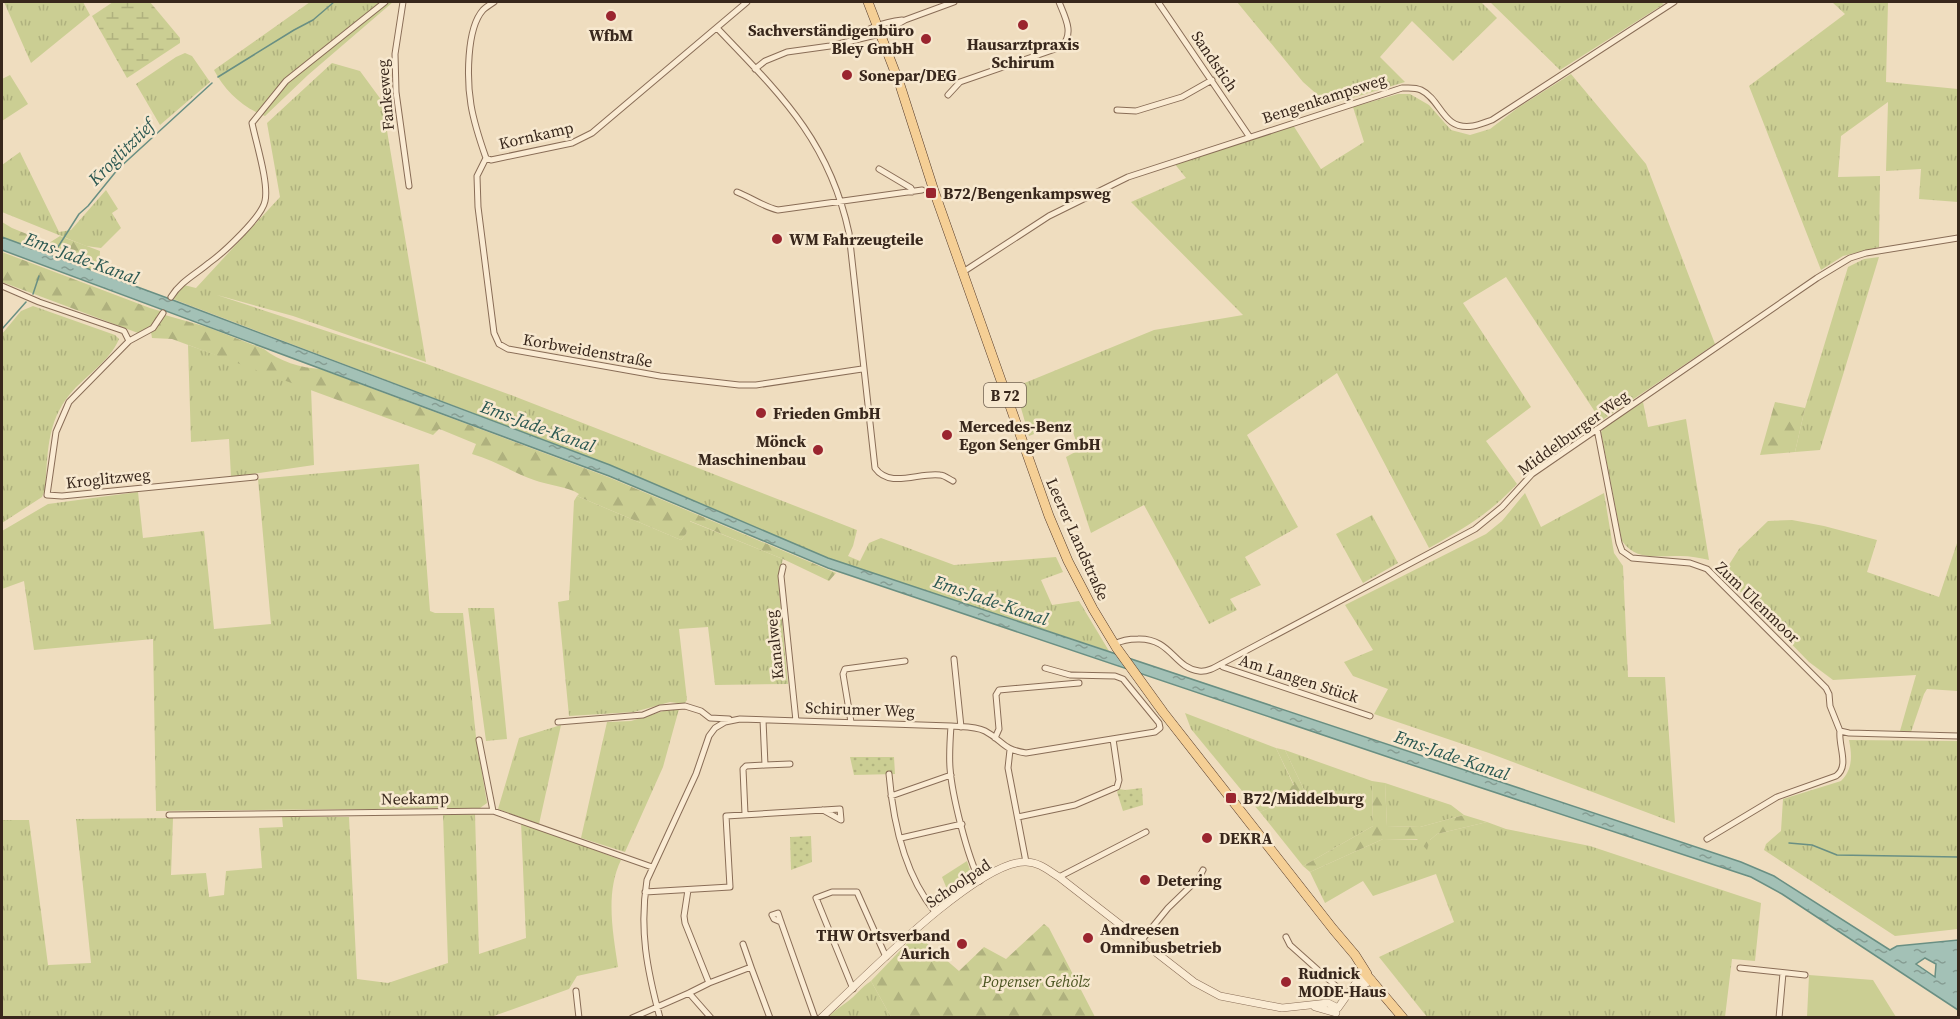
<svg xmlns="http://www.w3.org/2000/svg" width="1960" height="1019" font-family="'Source Serif 4',serif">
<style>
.grass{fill:url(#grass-tufts)}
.forest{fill:url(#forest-firs)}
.wetland{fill:url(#wetland-marsh)}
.park{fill:url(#park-dots)}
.garden{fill:#cbce93}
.water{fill:url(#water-ripples);stroke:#698f83;stroke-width:1.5;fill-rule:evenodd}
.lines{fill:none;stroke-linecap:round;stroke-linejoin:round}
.stream{stroke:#698f83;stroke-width:1.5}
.minor-casing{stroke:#896d57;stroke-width:7}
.tertiary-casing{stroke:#896d57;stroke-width:8}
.primary-casing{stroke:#563c2c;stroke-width:10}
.minor{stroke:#faebd3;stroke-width:5}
.tertiary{stroke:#faebd3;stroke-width:7}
.primary{stroke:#f5cf95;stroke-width:9}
.poi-dot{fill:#9a252f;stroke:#f7e8cf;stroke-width:2}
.labels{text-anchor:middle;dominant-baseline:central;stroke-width:5;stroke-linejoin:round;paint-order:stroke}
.shield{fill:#f7e8cf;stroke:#716152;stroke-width:1.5}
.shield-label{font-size:15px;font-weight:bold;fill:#38271c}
.poi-label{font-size:16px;font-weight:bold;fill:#38271c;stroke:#f7e8cf;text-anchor:start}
.street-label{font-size:16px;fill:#38271c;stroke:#f7e8cf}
.park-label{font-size:16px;font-style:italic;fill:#4c5522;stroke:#f7e8cf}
.water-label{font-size:18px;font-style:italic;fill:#2b5852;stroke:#f7e8cf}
</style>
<defs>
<pattern id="grass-tufts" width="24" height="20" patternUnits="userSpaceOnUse" patternTransform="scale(1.5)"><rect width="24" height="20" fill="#cbce93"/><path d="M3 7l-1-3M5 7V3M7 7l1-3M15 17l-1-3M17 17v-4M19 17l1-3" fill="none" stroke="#afb17e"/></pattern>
<pattern id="forest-firs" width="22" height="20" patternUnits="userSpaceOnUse" patternTransform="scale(1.5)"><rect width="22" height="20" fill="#cbce93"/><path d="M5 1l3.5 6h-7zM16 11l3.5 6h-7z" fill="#afb17e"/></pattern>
<pattern id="wetland-marsh" width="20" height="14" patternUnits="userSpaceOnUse" patternTransform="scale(1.5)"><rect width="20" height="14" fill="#cbce93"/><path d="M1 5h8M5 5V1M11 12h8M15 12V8" fill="none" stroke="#afb17e"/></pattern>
<pattern id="park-dots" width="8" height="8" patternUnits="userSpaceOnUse" patternTransform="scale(1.5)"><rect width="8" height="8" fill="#cbce93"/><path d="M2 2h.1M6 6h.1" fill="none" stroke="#afb17e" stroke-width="1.8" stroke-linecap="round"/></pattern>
<pattern id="water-ripples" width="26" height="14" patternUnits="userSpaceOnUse" patternTransform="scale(1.5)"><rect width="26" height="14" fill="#a3c1b6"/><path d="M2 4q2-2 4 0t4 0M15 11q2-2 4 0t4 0" fill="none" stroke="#869d93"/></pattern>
</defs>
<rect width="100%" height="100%" fill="#efddbf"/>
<path class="grass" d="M4,2H83L90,15L31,63Z
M310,2H393L308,75L265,116C243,108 225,91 214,70Z
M1237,2H1481L1497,18L1453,61L1412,21L1380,57L1405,82L1329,105L1303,82Z
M1490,2H1659L1664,4L1560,70Z
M1832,2H1888L1886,82L1958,89V202L1919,199L1921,169L1886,171L1888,102L1841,136L1838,177L1880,176L1879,247L1843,256L1821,270L1749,86L1845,14Z
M185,53L192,56L210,82L160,125L136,84L176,57Z
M332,63L360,71L382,101L426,362L293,316L217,295L424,363L511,395L857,530L853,546L848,556L860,561L869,543L881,538L954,565L1056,557L1063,572L1041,580L1052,605L1079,601L1109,651L827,558L610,465L173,299L184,285L196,288L280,197L267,123Z
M1571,74L1646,164L1715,344L1601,421L1506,277L1463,303L1531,407L1486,441L1517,484C1489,514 1465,528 1429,548L1337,373L1247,435L1298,527L1245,557L1261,585L1230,599L1237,610L1209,624L1144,505L1091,533L1066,457L1079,450L1069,420L1029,436L1015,387L1154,330L1243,315L1131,202L1186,178L1174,163L1293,125L1321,169L1364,142L1353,107L1398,94H1410L1429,105L1451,130L1470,135L1490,129L1519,107Z
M10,75L28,104L2,121V79Z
M20,152L59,232L71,230L106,190L118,209L112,213L121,228L101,248L86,246L2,212V165Z
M1879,257L1820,450L1795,452L1805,408L1848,267L1864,259Z
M33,306L115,335L119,339C110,361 85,376 70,394C46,423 48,455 45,490L42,497L2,523V334L21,311Z
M188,345L311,388L314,465L231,477L229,439L191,442Z
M1643,402L1648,427L1686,419L1709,560C1700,558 1690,556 1680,556C1658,555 1637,562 1622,541L1601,432L1604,428Z
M419,464L430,611L435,613H463L476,737L487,803L480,808L156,811L153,639L34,650L24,581L2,589V531L48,504L138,492L143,538L204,531L214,629L271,624L258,479Z
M1525,493L1541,527L1604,493L1614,553L1623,566L1628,677H1665L1675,823L1489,753L1374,714L1388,689L1353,676L1344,662L1373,650L1345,605L1486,534L1502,521Z
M577,496L681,540L686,534L689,521L783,559L778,578L788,684L715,685L708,627L679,629L687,700L684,704L670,702L634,712L569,716L558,602L569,600L574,501Z
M1372,515L1398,563L1363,583L1336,534Z
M1792,520L1824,526L1877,540L1867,572L1939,597L1958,540V691L1927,689L1924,694L1911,732L1900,731L1916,675L1833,680L1809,662L1723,574L1739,549L1768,521Z
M468,608H494L507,739L486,741Z
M679,709L663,767L625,852L581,838L607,722L631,721L667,710Z
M1185,713L1276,748L1294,786L1252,803L1191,729Z
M561,725L539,824L498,809L519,738Z
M1849,740L1958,741V929L1895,936L1764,850L1766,844L1781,831L1783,799L1841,781C1853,769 1852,755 1849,740Z
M1285,750L1372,781L1373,826L1303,866L1260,812L1305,792Z
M1385,783L1451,805L1464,815L1420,827L1387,826Z
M475,814L479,954L526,938L521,822L621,860C605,893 613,933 618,967L577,976L569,989L491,1017L2,1018V820H29L48,965L91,963L76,819L173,818L171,875L206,873L209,897L224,895L226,871L262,868L259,828L283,827L282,817H349L357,979L388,983L448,963L443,815Z
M1487,822L1506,829L1590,846L1761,903L1755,961L1732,959L1725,1017H1427L1379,957L1454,922L1436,874L1373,896L1363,881L1325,903L1310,872L1383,839L1430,840L1437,834Z
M871,981L891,1017L826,1018C833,1012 840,1007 847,1002C856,996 861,987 871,981Z"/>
<path class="forest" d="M2,222L12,228L49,243L60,236L100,251L99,267L121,281L2,237Z
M2,252L150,308L160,311V314L150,327L138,333L2,282Z
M165,315L207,327L264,349C278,361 302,368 320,369L608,477L836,573L829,581L783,559L690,521L686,534L681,540L577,496L579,494C569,487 547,485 534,480C512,472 494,460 472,454L476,444L442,430L439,429L433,435L172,339L152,338L151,332Z
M1775,402L1805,408L1795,452L1760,455Z
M1276,748L1285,750L1305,792L1260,812L1252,803L1294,785Z
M1372,781L1385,783L1387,826L1420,827L1464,815L1487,822L1437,834L1430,840L1427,850L1417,839H1383L1310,872L1303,866L1373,826Z
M1044,924L1049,928L1095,1017H891L871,981L916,934L959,971L984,947L1006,959Z"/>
<path class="wetland" d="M113,2H150L180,38V43L127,78L92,16Z"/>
<path class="park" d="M850,757H894L895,774L854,775Z
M1142,788L1143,805L1123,811L1117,792L1119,789L1125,790Z
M811,836L812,862L791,870L790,837Z"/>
<path class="garden" d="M967,861L973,879L949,894L942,877Z
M1809,975L1873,980L1896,1017H1807Z"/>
<path class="water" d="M2,237L170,299L610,465L828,558L1741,862L1774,876L1890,950L1897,946L1958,940V1010L1782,894L1751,877L1397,760L828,568L609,476L2,250ZM1925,958L1936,964L1935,977L1916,964Z"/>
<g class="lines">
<path class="stream" d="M218,77L294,30L313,20L334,2
M58,247L79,214L88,206L118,169L212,83
M33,294L39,276
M2,329L26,302
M1789,843L1812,845L1837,855L1958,857"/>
<g class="minor-casing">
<path id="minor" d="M403,2L395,54L396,92L409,186
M494,2C491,4 486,7 483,10C466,29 467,81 471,105C474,123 480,141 486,158L491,160L572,143L592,133L747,2
M1158,2L1249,136
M717,28C780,94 829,140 849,233L875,468C890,489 919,472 940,475C944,475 949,479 953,481
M855,38C869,27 885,22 902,20
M755,69L765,61L787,52L830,46L880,34L905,20L954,2
M948,95L960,82L1061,47C1075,34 1065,17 1059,2
M1117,110L1136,111L1182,97L1212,80
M486,158L477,176L478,207L494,333L499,344L508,349L660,376L739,385H756L862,369
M879,169L911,188L912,192
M737,192C750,197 764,207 778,210L922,190
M963,272L1049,216L1128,177L1402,88C1409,88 1415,87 1421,90C1442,100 1442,131 1473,126C1479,125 1486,122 1492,120L1674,2
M2,286L39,302L124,331L129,341
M171,297C180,282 196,274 209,263C223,253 262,217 265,201C269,183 256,143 252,123L286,81L385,2
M163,313L153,328L129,341L69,402L56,432L47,495L62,496L255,477
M1597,429L1619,543L1622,551L1632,558L1690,563L1707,569L1826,688L1829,694L1830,706L1840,731L1849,733L1958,736
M783,567L781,576L796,721
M1115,644C1122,640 1129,639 1138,639C1171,638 1174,668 1199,671C1207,672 1214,668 1221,664L1475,529L1502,507L1532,474L1817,278L1850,258L1866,253L1958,238
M954,659L961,727
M1221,664L1223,667L1370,716
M558,722L643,715L660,708L685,706L701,711L710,718L729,719
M851,722L843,674L845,669L905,661
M951,726C950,740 949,754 950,768C952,795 967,856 980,881
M995,738L999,729L996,695L999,690L1079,683
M479,740L493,811
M1010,750L1008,768L1026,862
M765,765L790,764
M889,774C893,822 904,874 935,912
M891,796L951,775
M745,814L743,769L746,766L765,765L763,720
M169,815L493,811L652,867
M1018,817L1075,805L1117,787L1119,780L1113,739
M901,838L962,824
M1707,839L1777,797L1836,776C1850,766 1838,746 1840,731
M1059,877L1146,832
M688,890L684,916L685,923L709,983
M645,892L730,887L726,816L840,809L841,820L823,810
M781,922L774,919L772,915L778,913L781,922L815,1018
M1286,937L1290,945L1346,995
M1141,941L1168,908L1199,878L1203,870
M743,944L751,967
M1740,968L1805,975
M853,989L816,898L832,892H857L886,957
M576,991L579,1018
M689,993L711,1018
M632,1018L689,993L709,983L751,967L770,1018
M660,1018C647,970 639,929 647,880L696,774L709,736L715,728L725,722L740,719L951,726C962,727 975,726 985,731C1004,741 1001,749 1026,753L1155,732L1160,728L1159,723L1123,679L1115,676L1070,675L1045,668
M1779,1018L1783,973"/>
</g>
<g class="tertiary-casing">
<path id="tertiary" d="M1349,993L1372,980
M1315,1007L1336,1013
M821,1018C859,983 977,860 1026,862C1039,862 1049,871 1059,877L1194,982L1220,996L1282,1008L1328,1003L1338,1008L1355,984L1367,974"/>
</g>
<g class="primary-casing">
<path id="primary" d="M868,2L900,85L934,191L1049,516L1068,561L1093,609L1116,647L1163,712L1333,929L1355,955L1367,974
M1364,972L1403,1018"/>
</g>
<use href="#minor" class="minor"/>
<use href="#tertiary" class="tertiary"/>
<use href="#primary" class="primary"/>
</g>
<g class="poi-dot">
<circle cx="611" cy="16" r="6"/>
<circle cx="1023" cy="25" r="6"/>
<circle cx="926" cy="39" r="6"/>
<circle cx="847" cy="75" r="6"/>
<rect x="925" y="187" width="12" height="12" rx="3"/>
<circle cx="777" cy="239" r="6"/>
<circle cx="761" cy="413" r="6"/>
<circle cx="947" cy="435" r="6"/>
<circle cx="818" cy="450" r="6"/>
<rect x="1225" y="792" width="12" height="12" rx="3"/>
<circle cx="1207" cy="838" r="6"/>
<circle cx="1145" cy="880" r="6"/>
<circle cx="1088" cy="938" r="6"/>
<circle cx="962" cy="944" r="6"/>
<circle cx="1286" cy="982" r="6"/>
</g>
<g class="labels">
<rect class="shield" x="984" y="383" width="42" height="24" rx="4.5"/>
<g class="shield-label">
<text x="1005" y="395">B 72</text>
</g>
<g class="poi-label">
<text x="914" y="30" text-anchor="end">Sachverständigenbüro<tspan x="914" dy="18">Bley GmbH</tspan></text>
<text x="611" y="35" text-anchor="middle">WfbM</text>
<text x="1023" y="44" text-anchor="middle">Hausarztpraxis<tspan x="1023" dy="18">Schirum</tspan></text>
<text x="859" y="75">Sonepar/DEG</text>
<text x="943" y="193">B72/Bengenkampsweg</text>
<text x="789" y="239">WM Fahrzeugteile</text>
<text x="773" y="413">Frieden GmbH</text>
<text x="959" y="426">Mercedes-Benz<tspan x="959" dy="18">Egon Senger GmbH</tspan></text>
<text x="806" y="441" text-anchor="end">Mönck<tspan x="806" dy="18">Maschinenbau</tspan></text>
<text x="1243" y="798">B72/Middelburg</text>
<text x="1219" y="838">DEKRA</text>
<text x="1157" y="880">Detering</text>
<text x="1100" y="929">Andreesen<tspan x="1100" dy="18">Omnibusbetrieb</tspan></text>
<text x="950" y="935" text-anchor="end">THW Ortsverband<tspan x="950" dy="18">Aurich</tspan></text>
<text x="1298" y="973">Rudnick<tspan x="1298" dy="18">MODE-Haus</tspan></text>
</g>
<g class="street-label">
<text transform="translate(1215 61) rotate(56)">Sandstich</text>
<text transform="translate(385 95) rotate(-95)">Fankeweg</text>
<text transform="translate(1324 98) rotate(-18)">Bengenkampsweg</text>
<text transform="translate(536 135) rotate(-13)">Kornkamp</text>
<text transform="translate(588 350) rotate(10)">Korbweidenstraße</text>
<text transform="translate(1573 432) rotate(-36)">Middelburger Weg</text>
<text transform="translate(108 478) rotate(-6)">Kroglitzweg</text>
<text transform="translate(1078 539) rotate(66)">Leerer Landstraße</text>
<text transform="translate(1758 602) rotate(44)">Zum Ulenmoor</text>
<text transform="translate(774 645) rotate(-96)">Kanalweg</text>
<text transform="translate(1299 678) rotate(18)">Am Langen Stück</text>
<text transform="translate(860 709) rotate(2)">Schirumer Weg</text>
<text transform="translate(415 798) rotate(-1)">Neekamp</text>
<text transform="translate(958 883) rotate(-34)">Schoolpad</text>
</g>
<g class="park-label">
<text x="1036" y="981">Popenser Gehölz</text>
</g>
<g class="water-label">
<text transform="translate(121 152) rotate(-45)">Kroglitztief</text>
<text transform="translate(82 258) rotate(20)">Ems-Jade-Kanal</text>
<text transform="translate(538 426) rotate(20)">Ems-Jade-Kanal</text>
<text transform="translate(991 600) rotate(19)">Ems-Jade-Kanal</text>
<text transform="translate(1452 755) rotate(19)">Ems-Jade-Kanal</text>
</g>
</g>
<rect width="1960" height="1019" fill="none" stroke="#38271c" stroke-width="6"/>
</svg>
